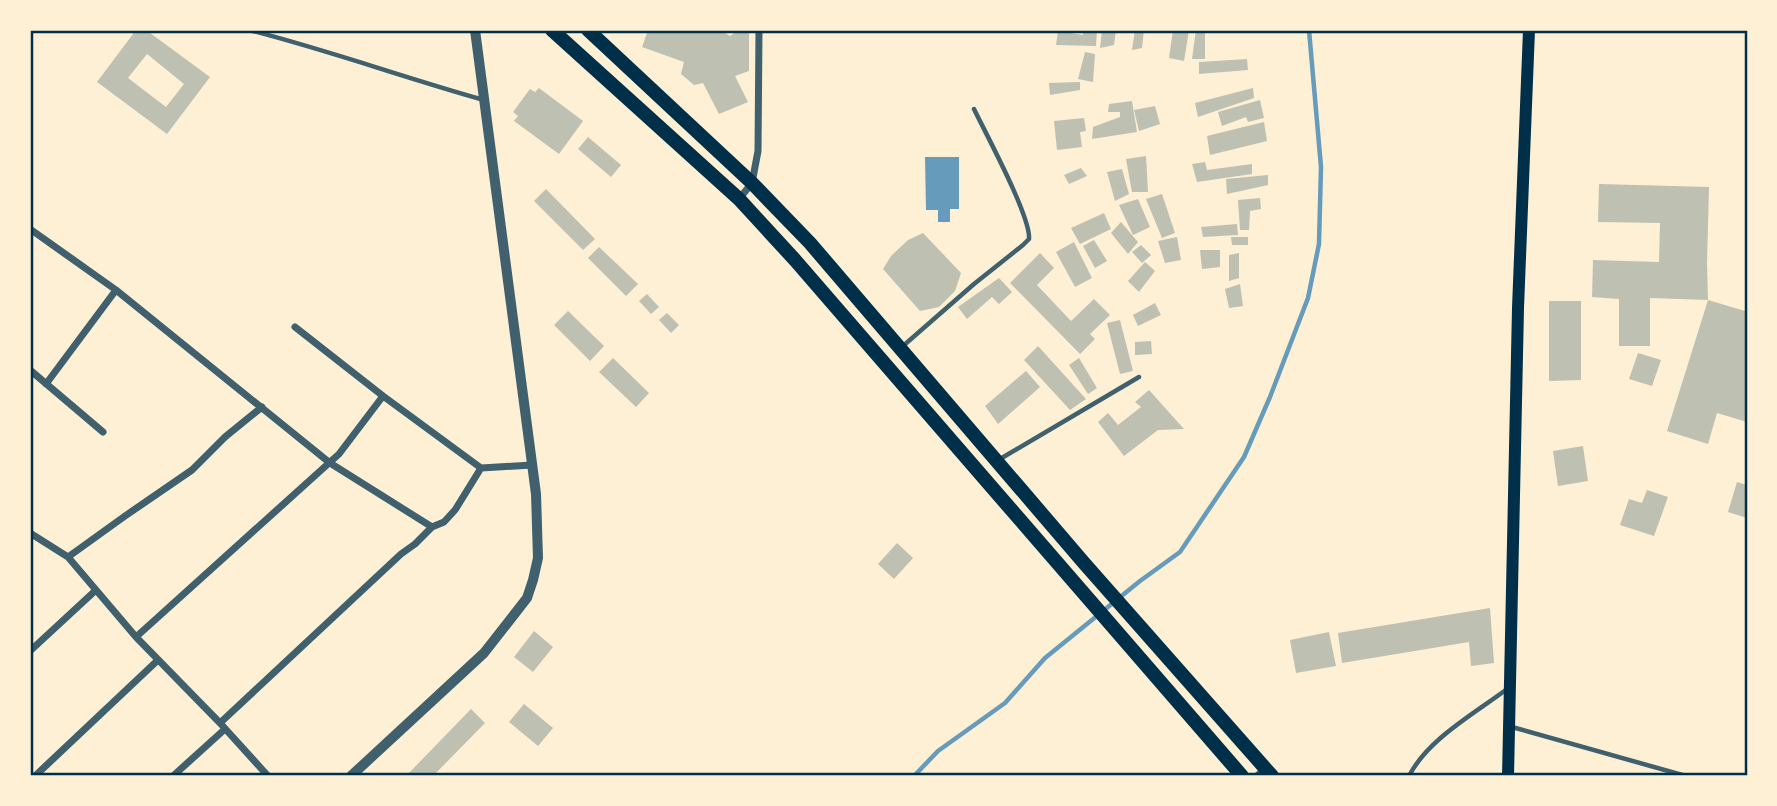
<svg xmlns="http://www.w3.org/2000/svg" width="1777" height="806" font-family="'Asap Condensed',sans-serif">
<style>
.water{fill:#669bbc}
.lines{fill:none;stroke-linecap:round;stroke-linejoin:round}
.stream{stroke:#669bbc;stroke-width:4.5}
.building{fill:#bec0b2;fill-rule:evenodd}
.service{stroke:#3f606c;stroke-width:4.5}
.minor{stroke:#3f606c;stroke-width:7}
.tertiary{stroke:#3f606c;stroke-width:10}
.primary{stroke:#003049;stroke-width:12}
.trunk{stroke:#003049;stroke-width:14}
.neatline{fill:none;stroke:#003049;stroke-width:2.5}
</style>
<rect width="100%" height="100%" fill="#fdf0d5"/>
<path class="water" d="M925,157H959V209H950V222H938V210H926Z"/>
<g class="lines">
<path class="stream" d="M914,776L938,751L1005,703L1045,658L1140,581L1180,552L1244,457L1270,397L1308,298L1319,244L1321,167L1309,30"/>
</g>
<path class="building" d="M136,30H146L210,77L167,134L97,82ZM147,54L184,84L166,107L128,78Z
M648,30H727L725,33L730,36L739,30H749V71L735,76L748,102L719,114L703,83L694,85L681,74L684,62L642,47Z
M1083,30H1097L1096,46L1056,45L1058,31L1083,35Z
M1102,30H1116L1114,45L1100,48Z
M1135,30H1144L1142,48L1132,50Z
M1173,30H1189L1184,61L1169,58Z
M1196,30L1205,32V59H1192Z
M1085,52L1095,54L1093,82L1078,79Z
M1247,59L1248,70L1199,74V62Z
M1080,82V90L1050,95L1049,83Z
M539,88L583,121L559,154L514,121L518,116L513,112L530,89L535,92Z
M1253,88L1254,98L1198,117L1195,103Z
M1260,100L1264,118L1248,122L1246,117L1222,126L1218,112Z
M1132,101L1137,132L1092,139L1093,127L1120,117V112H1108L1109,104Z
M1155,106L1160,124L1139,131L1134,110Z
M1084,118L1086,131L1080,132L1082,147L1057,150L1054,121Z
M1264,122L1267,141L1210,155L1207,136Z
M588,137L621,165L611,177L578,149Z
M1146,156L1148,192H1132L1126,159Z
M1205,162L1207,170L1252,164V174L1197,182L1192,164Z
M1081,168L1087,176L1069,184L1064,175Z
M1122,169L1129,194L1115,201L1107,172Z
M1268,175V185L1227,194L1226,179Z
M1599,184L1709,187L1707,263L1708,300L1745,311L1747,305V422L1717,413L1708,444L1667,431L1708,300L1650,298V346H1619V299L1592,297L1593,260L1659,262L1660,223L1598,222Z
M546,189L595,239L583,250L534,201Z
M1162,194L1175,233L1162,238L1146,199Z
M1260,198L1261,209L1250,211L1249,230H1240L1238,200Z
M1138,199L1150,227L1133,235L1119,205Z
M1104,213L1111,229L1080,244L1071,228Z
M1121,222L1138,242L1128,254L1111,233Z
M1237,224L1238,235L1203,237L1201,227Z
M923,233L961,273L955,291L939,307L920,311L883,269L891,256L908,240Z
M1177,237L1181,260L1165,263L1158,241Z
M1231,237H1248V245H1232Z
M1094,240L1107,261L1095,268L1083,246Z
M1074,242L1092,278L1075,287L1056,252Z
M1141,245L1151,255L1142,263L1132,252Z
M599,247L638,284L626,296L588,258Z
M1200,250H1220V267L1202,269Z
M1040,253L1054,268L1037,285L1071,321L1094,299L1110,315L1090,334L1095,339L1080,354L1010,283Z
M1239,253V278L1229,281V255Z
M1145,262L1155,271L1139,292L1128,281Z
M999,278L1012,292L999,304L992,297L967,319L958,307Z
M1240,284L1243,306L1229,308L1225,289Z
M647,294L659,307L651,314L639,301Z
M1549,301H1581V380L1549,381Z
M1155,303L1161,315L1138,326L1133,315Z
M568,311L604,346L590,361L554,325Z
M667,313L679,325L671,333L659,320Z
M1120,320L1133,371L1120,374L1107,323Z
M1151,341L1152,354L1135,355V342Z
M1038,346L1086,399L1070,410L1024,360Z
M1638,353L1661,360L1652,386L1629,379Z
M613,358L649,393L636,407L599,372Z
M1079,358L1097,388L1088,394L1069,365Z
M1026,371L1040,387L998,424L985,406Z
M1149,390L1184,429L1158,430L1124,456L1098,422L1108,413L1118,425L1141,407L1135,402Z
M1583,446L1588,481L1558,486L1553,451Z
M1737,482L1747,485V518L1728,512Z
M1647,490L1668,497L1654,536L1620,525L1629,499L1642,503Z
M897,543L913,558L894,579L878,564Z
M1490,608L1494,663L1471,666L1469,642L1342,663L1338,633Z
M534,631L553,647L533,672L514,657Z
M1329,632L1336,666L1296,673L1290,640Z
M524,704L553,728L538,746L509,722Z
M471,709L485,723L433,776H406Z"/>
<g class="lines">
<path class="service" d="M249,30C328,50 405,78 484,100
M903,346L974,284L1023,245L1029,239C1031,217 986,134 974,109
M1000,459L1139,377
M1512,727L1686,776
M1409,776C1428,739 1474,714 1507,689"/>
<path class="minor" d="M739,199L752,183L758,151L759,30
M30,229L116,290L330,463L432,527
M295,327L383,396L481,468L532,465
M30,370L103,432
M46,384L116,290
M30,533L68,557L136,637L220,723L268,776
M68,557L125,516L192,470L225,437L262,407
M136,637L339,454L383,396
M30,651L96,590
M220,723L401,554L415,544L432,527L444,522L455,510L481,468
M35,776L158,660
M173,776L225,729
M1257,776L1265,769"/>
<path class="tertiary" d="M351,776L484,653L527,598L533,580L538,558L536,494L475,30"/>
<path class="primary" d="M1508,776L1518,308L1529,30"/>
<path class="trunk" d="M552,30L739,199L795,260L1242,776
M588,30L752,183L810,243L1084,563L1272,776"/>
</g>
<rect width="1777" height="806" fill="none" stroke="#fdf0d5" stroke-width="63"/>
<rect x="32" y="32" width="1714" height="742" class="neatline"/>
</svg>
